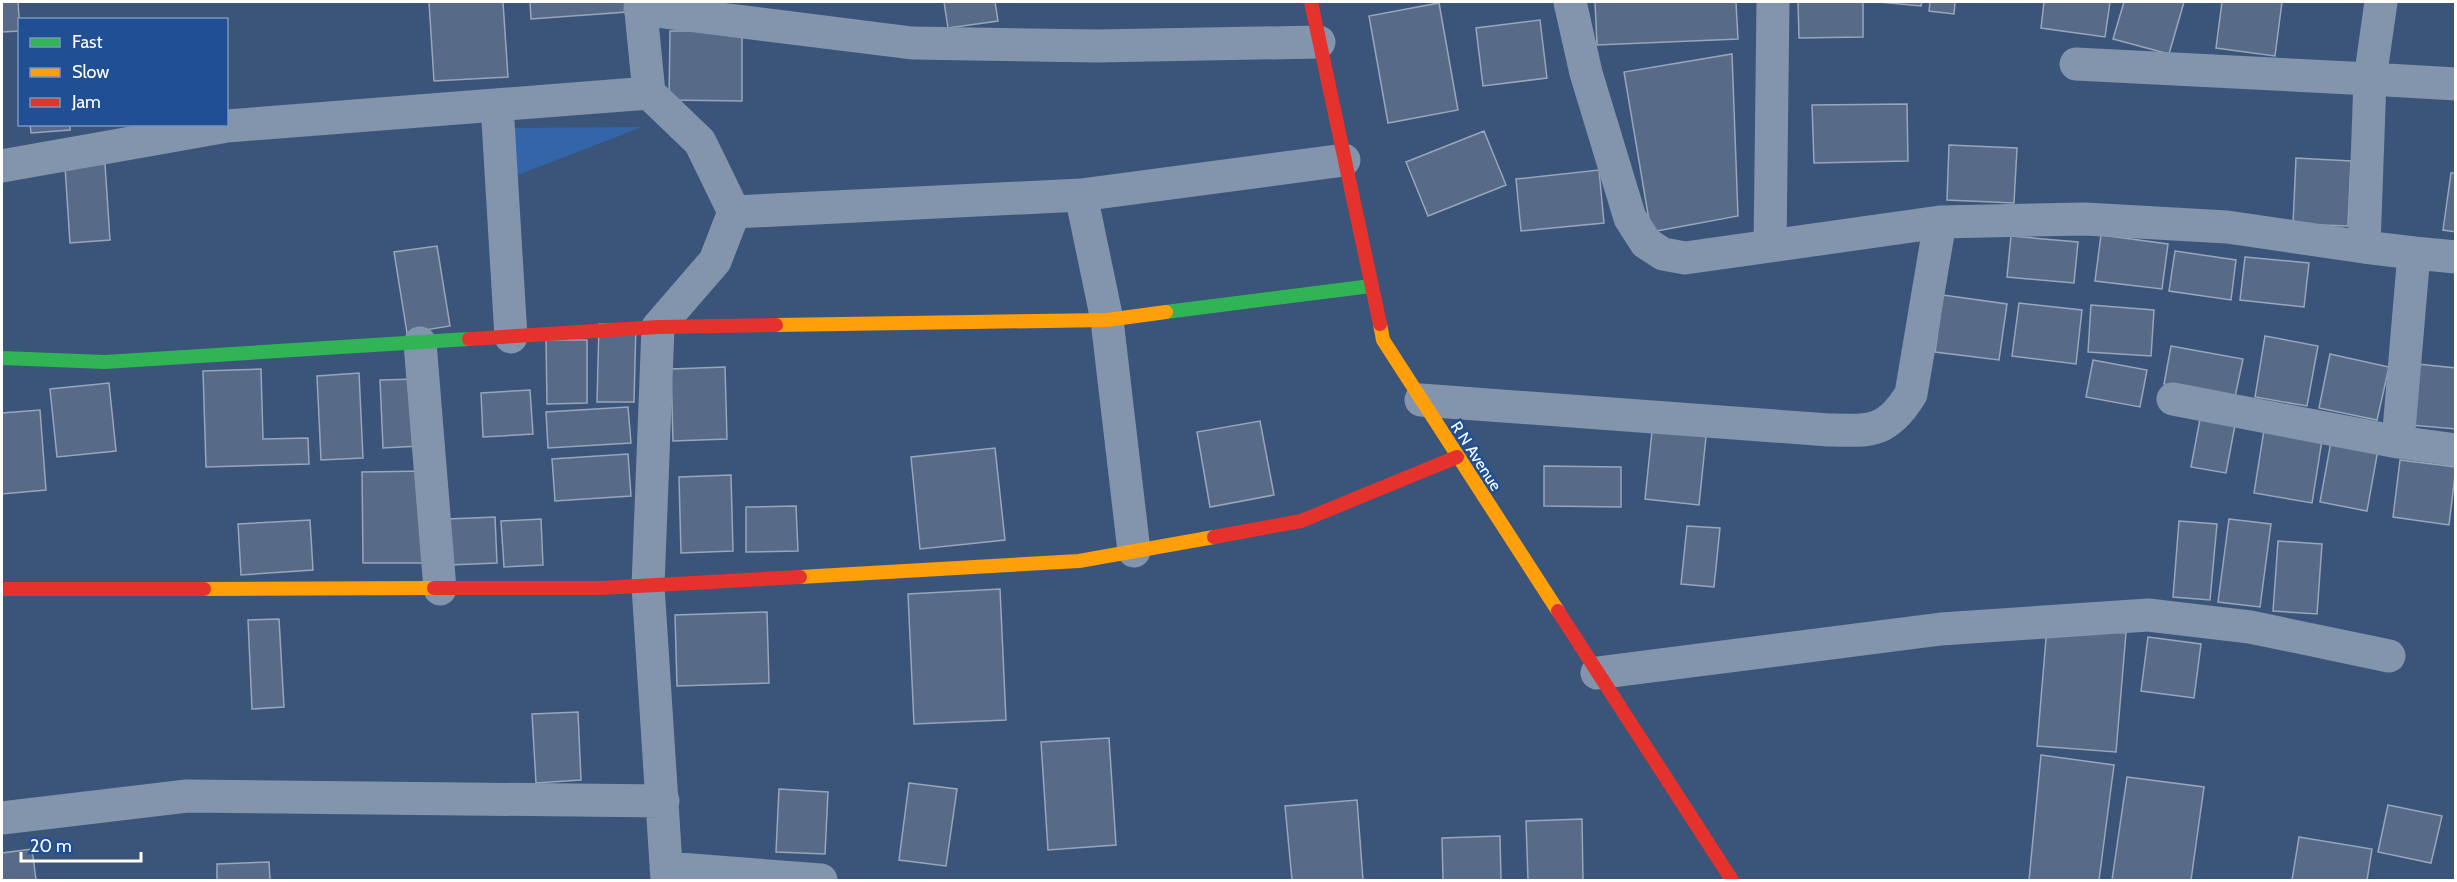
<svg xmlns="http://www.w3.org/2000/svg" width="2457" height="882" font-family="Cabin,sans-serif">
<style>
.green{fill:#3565a9}
.building{fill:#576b88;stroke:#98a6ba;stroke-width:1.5}
.lines{fill:none;stroke-linecap:round;stroke-linejoin:round}
.street{stroke:#8395ac;stroke-width:33}
.fast{stroke:#30b455;stroke-width:14}
.slow{stroke:#ff9f0a;stroke-width:14}
.jam{stroke:#e5322d;stroke-width:14}
.labels{text-anchor:middle;dominant-baseline:central;stroke-width:5;stroke-linejoin:round;paint-order:stroke}
.street-label{font-size:16px;fill:#fff;stroke:#204f94}
</style>
<rect width="100%" height="100%" fill="#3b5479"/>
<path class="green" d="M642,127L497,183L492,128Z"/>
<path class="building" d="M2,2H18L20,31L2,32Z
M429,2H503L508,77L434,81Z
M530,2H626L627,12L531,19Z
M944,2H995L998,21L948,28Z
M1595,2H1736L1738,39L1597,45Z
M1798,2H1863V37L1799,38Z
M1879,2H1922L1921,6Z
M1930,2H1955L1954,14L1929,11Z
M2044,2H2110L2105,37L2041,28Z
M2124,2H2184L2169,54L2113,39Z
M2222,2H2282L2275,56L2216,48Z
M1439,3L1458,110L1388,123L1369,16Z
M1540,20L1547,78L1483,86L1476,28Z
M670,31H742V101L669,100Z
M1732,54L1738,216L1651,232L1624,72Z
M1907,104L1908,161L1814,163L1812,105Z
M30,124H70V130L31,133Z
M1484,131L1506,185L1428,216L1406,162Z
M1949,145L2017,148L2014,203L1947,200Z
M2296,158L2351,161L2348,226L2293,224Z
M105,164L110,240L70,243L65,167Z
M1599,170L1604,223L1521,231L1516,179Z
M2451,173H2456V232L2443,230Z
M2101,235L2168,244L2162,289L2095,281Z
M2011,236L2078,242L2074,283L2007,277Z
M437,246L450,326L407,333L394,252Z
M2175,251L2236,260L2231,300L2169,291Z
M2245,257L2309,263L2304,307L2240,300Z
M1943,295L2007,304L1999,360L1935,352Z
M2019,303L2082,310L2076,364L2012,356Z
M2091,305L2154,310L2151,356L2088,352Z
M599,324H636L634,402H597Z
M2265,336L2318,346L2307,406L2255,397Z
M546,340H587V403L547,404Z
M2171,346L2243,359L2235,397L2164,384Z
M2330,354L2389,367L2377,420L2319,408Z
M2093,360L2147,370L2140,407L2086,397Z
M2417,364L2456,368V429L2411,425Z
M725,367L727,439L673,441L671,369Z
M261,369L263,439L308,438L309,464L206,467L203,371Z
M359,373L363,458L321,460L317,376Z
M416,379L420,446L383,448L380,380Z
M109,383L116,451L57,457L50,389Z
M530,390L533,434L483,437L481,393Z
M628,407L631,443L548,448L546,412Z
M40,410L46,490L2,494V413Z
M2200,419L2235,425L2226,473L2191,467Z
M1260,421L1274,495L1210,507L1197,432Z
M1653,422L1707,427L1699,505L1645,499Z
M2264,430L2322,440L2312,503L2254,493Z
M2332,436L2379,444L2367,511L2320,502Z
M995,448L1005,540L920,549L911,457Z
M628,454L631,496L555,501L552,459Z
M2400,460L2456,467L2449,525L2393,517Z
M1544,466L1621,467V507L1544,506Z
M426,471L427,563H363L362,472Z
M731,475L733,551L681,553L679,477Z
M796,506L798,551L746,552V507Z
M495,517L497,563L449,565L447,519Z
M541,519L543,565L504,567L501,521Z
M2229,519L2271,524L2260,607L2218,602Z
M310,520L313,570L241,575L238,524Z
M2179,521L2217,524L2210,600L2173,597Z
M1687,526L1720,528L1714,587L1681,584Z
M2278,541L2322,544L2317,614L2273,611Z
M1000,589L1006,720L914,724L908,594Z
M767,612L769,683L677,686L675,615Z
M279,619L284,707L252,709L248,620Z
M2047,627L2126,633L2116,752L2037,746Z
M2148,637L2201,644L2194,698L2141,691Z
M578,712L581,780L536,783L532,714Z
M1109,738L1116,845L1048,850L1041,742Z
M2041,755L2114,765L2099,880H2029Z
M2127,777L2204,787L2191,880H2112Z
M909,783L957,789L946,866L899,860Z
M779,789L828,792L825,854L776,852Z
M1357,800L1363,880H1292L1285,806Z
M2388,805L2442,816L2431,863L2378,852Z
M1582,819L1583,880H1528L1526,821Z
M1500,836L1501,880H1443L1442,838Z
M2299,837L2372,849L2367,880H2292Z
M32,849L36,880H2V853Z
M269,862L270,880H217V864Z"/>
<g class="lines">
<path class="street" d="M640,2L649,93L700,142L734,212L715,261L658,327L648,586L667,880
M1570,2L1586,73L1630,218L1646,243L1663,254L1685,258L1940,222L2085,219L2227,227L2364,247
M640,9L912,43L1097,46L1319,42
M2076,64L2370,79L2381,2
M497,105L511,337
M2,166L227,126L649,93
M1081,195L1107,320L1134,551
M734,212L1081,195L1344,160
M1770,246L1773,2
M2414,253L2456,257
M420,343L440,589
M2173,399L2398,442L2456,450
M1421,400L1829,430C1871,431 1887,433 1911,394L1940,222
M2398,442L2414,253L2364,247L2370,79L2456,84
M1597,673L1941,629L2148,615L2250,627L2389,656
M2,818L187,796L663,801
M666,868L821,880"/>
<path class="fast" d="M1166,312L1371,286
M2,358L105,362L469,339"/>
<path class="slow" d="M1380,324L1383,340L1558,611
M776,325L1107,320L1166,312
M800,577L1079,561L1214,537
M204,589L434,588"/>
<path class="jam" d="M1311,2L1380,324
M469,339L658,327L776,325
M1214,537L1301,521L1457,457
M434,588H602L800,577
M2,589H204
M1558,611L1732,880"/>
</g>
<g class="labels">
<g class="street-label">
<text transform="translate(1476 456) rotate(57)">R N Avenue</text>
</g>
</g>
<rect width="2457" height="882" fill="none" stroke="#ffffff" stroke-width="6"/>
<rect x="18" y="18" width="210" height="108" fill="#204f94" stroke="#7995bf" stroke-width="1.5"/>
<rect x="30" y="38" width="30" height="9" fill="#30b455" stroke="#7995bf" stroke-width="1.5"/>
<text x="72" y="48" font-size="18" fill="#ffffff">Fast</text>
<rect x="30" y="68" width="30" height="9" fill="#ff9f0a" stroke="#7995bf" stroke-width="1.5"/>
<text x="72" y="78" font-size="18" fill="#ffffff">Slow</text>
<rect x="30" y="98" width="30" height="9" fill="#e5322d" stroke="#7995bf" stroke-width="1.5"/>
<text x="72" y="108" font-size="18" fill="#ffffff">Jam</text>
<path d="M21 852v9h120v-9" fill="none" stroke="#ffffff" stroke-width="3"/>
<text x="30" y="852" font-size="18" fill="#ffffff" stroke="#204f94" stroke-width="4.5" paint-order="stroke">20 m</text>
</svg>
